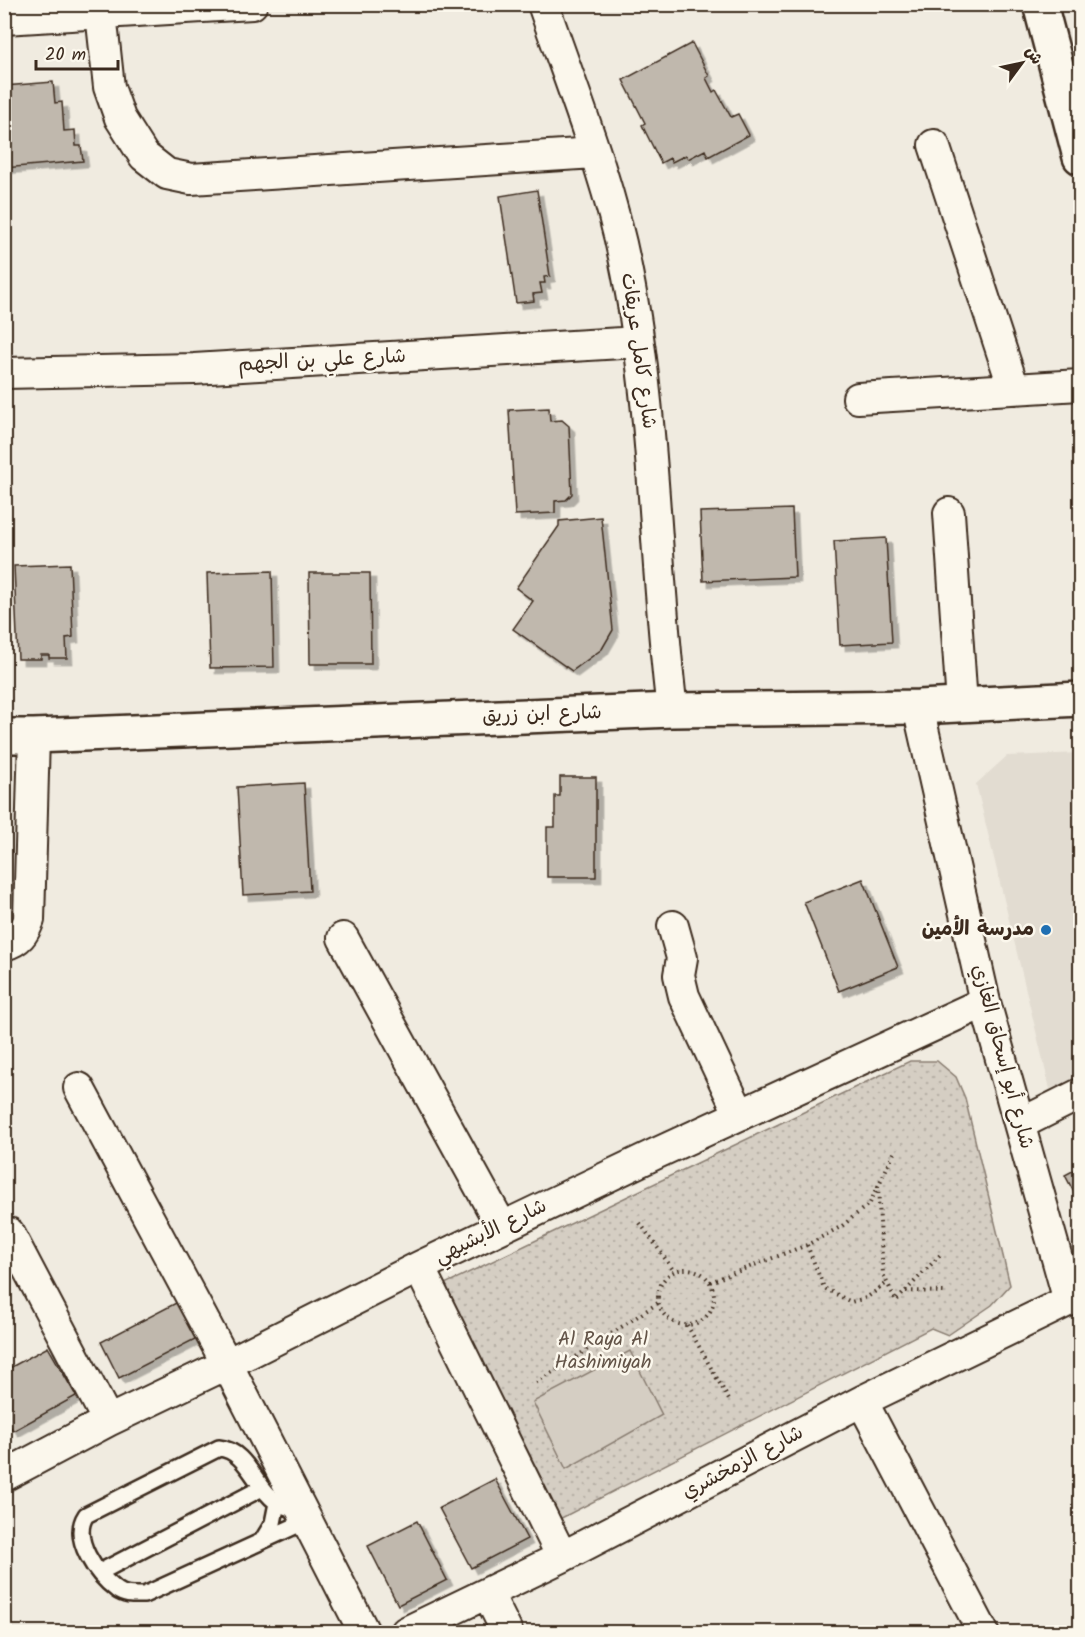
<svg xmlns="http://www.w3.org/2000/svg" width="1085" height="1637" font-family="Kalam,'Playpen Sans Arabic',sans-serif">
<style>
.built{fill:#e2dcd1}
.green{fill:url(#green-dots);stroke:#887c70;stroke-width:1.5}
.pitch{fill:#d5cec3;stroke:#887c70;stroke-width:1.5}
.building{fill:#c0b8ad;stroke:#3b2a1e;stroke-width:1.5;filter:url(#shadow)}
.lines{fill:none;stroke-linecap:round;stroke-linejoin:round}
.lane-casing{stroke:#3b2a1e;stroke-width:20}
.street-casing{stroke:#3b2a1e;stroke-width:34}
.secondary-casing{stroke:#3b2a1e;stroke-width:38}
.path{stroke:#3b2a1e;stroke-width:4;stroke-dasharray:1.5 4.5;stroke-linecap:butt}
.lane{stroke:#fbf7ec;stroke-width:15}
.street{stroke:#fbf7ec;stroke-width:30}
.secondary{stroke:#fbf7ec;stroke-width:33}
.poi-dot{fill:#1f6fb2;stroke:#fbf7ec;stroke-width:2}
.labels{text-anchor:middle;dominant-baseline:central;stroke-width:5;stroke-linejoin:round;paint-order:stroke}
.street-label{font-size:20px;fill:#3b2a1e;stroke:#fbf7ec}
.poi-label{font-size:20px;font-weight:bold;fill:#3b2a1e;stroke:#fbf7ec;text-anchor:end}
.park-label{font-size:20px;fill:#625347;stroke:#fbf7ec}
</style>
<defs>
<pattern id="green-dots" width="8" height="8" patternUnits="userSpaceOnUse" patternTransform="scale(1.5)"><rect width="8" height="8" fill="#d5cec3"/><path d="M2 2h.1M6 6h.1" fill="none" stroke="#b8b1a7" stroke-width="1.8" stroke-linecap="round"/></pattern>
<filter id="shadow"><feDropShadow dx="5.5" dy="5.5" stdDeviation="0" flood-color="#0004"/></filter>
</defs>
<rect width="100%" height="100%" fill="#f0ebe0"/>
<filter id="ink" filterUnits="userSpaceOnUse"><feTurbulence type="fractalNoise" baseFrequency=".0167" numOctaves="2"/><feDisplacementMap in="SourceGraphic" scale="12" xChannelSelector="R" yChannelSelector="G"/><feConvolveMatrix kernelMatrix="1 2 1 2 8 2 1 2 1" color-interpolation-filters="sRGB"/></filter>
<g filter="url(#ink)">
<path class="built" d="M1080,753V1075L1050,1089L976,784L1007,756Z"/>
<path class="green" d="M910,1061H937L956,1077L965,1098L1010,1285L992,1305L948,1335L931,1328L544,1527L426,1293Z"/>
<path class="pitch" d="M630,1351L662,1415L566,1469L533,1402Z"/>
<path class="building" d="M692,43L709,76L706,78L713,92L716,90L731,117L738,114L749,135L708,157L705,150L688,159L686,155L672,162L670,158L661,163L642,125L645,123L623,80Z
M53,82L55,103L62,102L64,131L75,130L76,146H81L83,161L4,168V86Z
M537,190L550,276L544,277L545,283H540L542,293L533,294L534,301L516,303L500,196Z
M549,408L550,421L562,420L569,426L572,494L566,500L555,501V513L515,515L509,410Z
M792,509L795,577L703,581L700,512Z
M601,517L613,630L602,649L572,671L513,629L533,601L516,588L559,526V521Z
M886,538L892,642L840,645L834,541Z
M70,564L73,637L66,638L67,658H49V655H41V659H18L14,566Z
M272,571L274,667L210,668L207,573Z
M309,573H370L371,664H310Z
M560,777H596V877H547V827H555V796H560Z
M304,783L310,891L243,895L237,787Z
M863,879L898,967L839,991L804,902Z
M1080,1167V1204L1065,1175Z
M178,1302L197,1338L119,1378L101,1342Z
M48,1347L76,1396L13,1431L4,1416V1371Z
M495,1479L527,1539L471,1568L439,1508Z
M417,1521L447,1580L398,1605L368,1546Z"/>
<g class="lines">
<g class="lane-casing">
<path id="lane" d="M302,1511C293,1509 283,1507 275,1501C255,1486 246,1450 219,1448L86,1515C70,1539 97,1575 117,1590C125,1596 134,1595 144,1595L306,1521
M262,1541L273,1523L277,1503
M100,1572L262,1488"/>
</g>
<g class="street-casing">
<path id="street" d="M100,4L109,87L120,118L144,156L167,174L191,179L595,153
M543,4C573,91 610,182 627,272C656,417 654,564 672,710
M4,19L252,4
M934,145L1014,389
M4,373L194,369L638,342
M858,398L1080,385
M949,513L962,705
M918,707L985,1002L1069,1301
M673,926L682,958L679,975L684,996L740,1115
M343,938L502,1227
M4,945C19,941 24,933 29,920L34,736
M79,1088L227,1364L364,1632
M1020,1124L1080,1094
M9,1233L108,1421
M419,1267L562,1557
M862,1401L983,1632
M4,1476L108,1421L227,1364L419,1267L655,1154L985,1002
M488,1594L507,1632
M406,1632L562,1557L862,1401L1080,1295"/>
</g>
<g class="secondary-casing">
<path id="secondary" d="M1040,4L1080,157
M4,736H34L672,710L918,707L1080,699"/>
</g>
<path class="path" d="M878,1186L883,1274L896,1301L943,1252
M640,1223L674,1271
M807,1245L824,1288L851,1302L866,1298L887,1283
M658 1297a28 28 0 1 1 56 0a28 28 0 1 1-56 0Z
M710,1282L807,1245L842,1226L870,1203L895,1151
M906,1291L946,1292
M687,1325L729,1400
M536,1383L658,1303"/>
<use href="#lane" class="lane"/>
<use href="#street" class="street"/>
<use href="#secondary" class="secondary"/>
</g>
</g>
<circle class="poi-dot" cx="1046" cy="930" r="6"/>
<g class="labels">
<g class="street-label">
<text transform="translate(638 351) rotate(82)">شارع كامل عريقات</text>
<text transform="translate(322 361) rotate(-3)">شارع علي بن الجهم</text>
<text transform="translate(542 715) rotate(-2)">شارع ابن زريق</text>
<text transform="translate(1002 1057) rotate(75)">شارع أبو إسحاق الغازي</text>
<text transform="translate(491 1232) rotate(-26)">شارع الأبشيهي</text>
<text transform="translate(743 1463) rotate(-28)">شارع الزمخشري</text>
</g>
<g class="poi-label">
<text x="1034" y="930">مدرسة الأمين</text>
</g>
<g class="park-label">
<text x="603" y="1340">Al Raya Al<tspan x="603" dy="23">Hashimiyah</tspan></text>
</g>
</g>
<rect width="1085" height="1637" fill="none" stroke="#fbf7ec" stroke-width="24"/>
<rect x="12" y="12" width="1061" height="1613" fill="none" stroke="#3b2a1e" stroke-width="2" filter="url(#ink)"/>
<g transform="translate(1022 63) rotate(57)" stroke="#fbf7ec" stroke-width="4.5" paint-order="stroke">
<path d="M0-4.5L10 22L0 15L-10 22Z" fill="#3b2a1e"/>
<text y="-9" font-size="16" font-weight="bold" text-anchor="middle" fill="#3b2a1e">ش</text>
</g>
<path d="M36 60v9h82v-9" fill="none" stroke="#3b2a1e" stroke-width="3"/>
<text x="45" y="60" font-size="18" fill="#3b2a1e" stroke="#fbf7ec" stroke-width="4.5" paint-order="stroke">20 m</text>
</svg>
